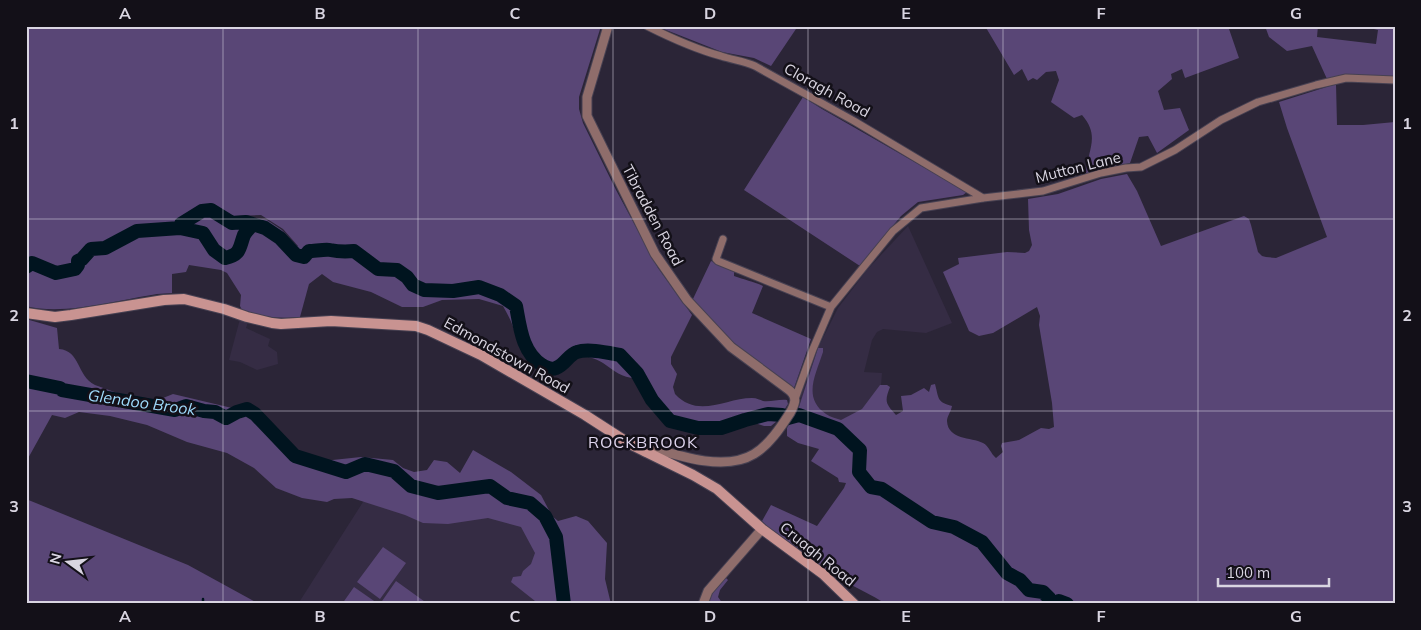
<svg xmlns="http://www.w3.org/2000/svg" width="1421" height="630" font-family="Mulish,sans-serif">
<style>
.built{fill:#352c44}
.green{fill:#594676;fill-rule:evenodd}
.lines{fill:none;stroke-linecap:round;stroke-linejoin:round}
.stream{stroke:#00141f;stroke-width:2.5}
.river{stroke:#00141f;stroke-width:14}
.minor-casing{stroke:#474152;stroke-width:9}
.tertiary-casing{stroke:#474152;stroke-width:11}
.secondary-casing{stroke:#474152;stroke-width:12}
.minor{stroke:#8f6d6b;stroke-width:7}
.tertiary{stroke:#8f6d6b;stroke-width:9}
.secondary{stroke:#c99391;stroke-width:10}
.grid{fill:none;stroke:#d9d5e1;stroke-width:1;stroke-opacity:0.55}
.labels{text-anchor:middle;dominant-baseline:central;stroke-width:5;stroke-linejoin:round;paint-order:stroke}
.street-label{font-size:15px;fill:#d9d5e1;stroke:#131018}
.water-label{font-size:16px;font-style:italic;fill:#9fdbfc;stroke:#131018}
.neighbourhood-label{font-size:16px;letter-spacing:1px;fill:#ded5ed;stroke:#131018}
.neatline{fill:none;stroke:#d9d5e1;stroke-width:2}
.grid-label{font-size:16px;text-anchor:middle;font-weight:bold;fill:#d9d5e1}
</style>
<rect width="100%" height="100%" fill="#2b2537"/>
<path class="built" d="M908,226L952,323L926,333L883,329L877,332L872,340L864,372L882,373L877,436L799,415L801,395L818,348L838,308L867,270Z
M240,319L248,322L246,328L270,339L268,346L277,352L278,364L257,370L240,362L229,360Z
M411,486L507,498L564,604H298L363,502Z"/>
<path class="green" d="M26,26H601L579,97V109L583,123L616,190L658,268L692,315L671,357V364L677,374L673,387L675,394C698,419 726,398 752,398C757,398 760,400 763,401C771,402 779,399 787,400L788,404L777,421L771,426H764L752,422L742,423L732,421L702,430H690L667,422L657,416L650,405L645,390L636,378C621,378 615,371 603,363C595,358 586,356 577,354C570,359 565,371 557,372C550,373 544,369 538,365C517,353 520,345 512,324C510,318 506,312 503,306L479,299L442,300L423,307H402L371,292L333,282L322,274L309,284L300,317C276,319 265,317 242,310L240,306L241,295L227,273L221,270L189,265L186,272L172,274V293L157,294C119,300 63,316 26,306ZM208,207L232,216L261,215L283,229L298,246H297L282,230L267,220L245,216L232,217Z
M656,26H798L771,66L754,58L722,52Z
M985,26H1236L1229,29L1239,58L1185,78L1182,69L1171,74L1172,79L1158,91L1164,110L1180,108L1189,130L1157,153L1148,136L1139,137L1130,163L1086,174C1087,150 1101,137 1082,115L1074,118L1051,102L1059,80L1056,71L1046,72L1037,80L1033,78L1028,81L1022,69L1014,75Z
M1265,26H1318L1317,37L1376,44L1378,30L1361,26H1395V76L1380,77L1350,74L1327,79L1312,46L1287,51L1269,37Z
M1336,84L1337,125H1363L1395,122V604H886C872,595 856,588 841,579C818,567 780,540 762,521L771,505L817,526L844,488L846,483L839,482L838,478L811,461L819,449L798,443L787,436V428L798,410L818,348H823V352C816,374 802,398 826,414C830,417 836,418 841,420L862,409L880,385H887L890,387C884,402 886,404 896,415L903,411L901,396L911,395L924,388L929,392L931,385L935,384C939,399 937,402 952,406C951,412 947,416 947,421C948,440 971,437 983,443C989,446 991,454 996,458L1003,452L1001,446L1002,443L1019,440L1041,428L1049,429L1054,427L1052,403L1039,325L1040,316L1037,307L993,333L979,336L969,331L943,272L959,264L958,258L1007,252L1025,253L1029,251L1032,245L1029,230L1028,199L1058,194L1101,179L1127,174L1137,191L1161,246L1244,216L1249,219L1251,225L1258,252L1262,256L1266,257L1276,258L1327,237L1287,128L1279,102Z
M803,97L822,109L967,192L963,195L918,202L901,216L860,266L744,190Z
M711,261L734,270V276C744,280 753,281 763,286L752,313L811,339L794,388L743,352L692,301Z
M26,319L57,328L59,349C81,351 76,375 95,385L148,404L173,394L232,408L245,406L256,408L289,443L307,457L323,461L361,457L393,460L403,468L414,472L427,470L434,460L447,462L460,473L473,450L511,472L541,495L552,516L558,521L576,516L588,521L607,543L605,579L611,604H541L535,601L511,582L513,577L521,576L523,571L531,564L535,553L521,527L488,518L448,524L423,523L405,515L352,498L334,499L327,502L302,498L276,488L254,468L227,453L187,442L147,425L110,416L79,412L65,418L52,415L26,462Z
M26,499L188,565L259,604H26Z
M383,547L406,563L380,599L357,582Z
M724,576L728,580L720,590L718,597L723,604H706L707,598Z
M396,581L428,604H380Z
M354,587L377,603V604H342Z"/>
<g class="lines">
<path class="stream" d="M203,604V599"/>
<path class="river" d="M180,228L181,224L202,211L211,210L232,223L246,222L265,228L280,238L296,255L304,257L309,251C314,251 326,249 330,250C340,252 344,252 354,251L378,269L397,270L407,277L413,285L424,290L453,291L479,287L500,295L516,306C520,327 522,352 542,365C547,368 551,370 556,368C565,365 569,354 577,352C588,348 609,353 620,355L637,373L652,400L670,421L698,428H721L745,420L768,414L782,415L788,418L799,415L838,429L860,450L859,472L871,487L882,489L932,522L954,527L982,542L1007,573L1020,580L1029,590L1043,592L1049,598L1052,604
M26,267L32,263L56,273L75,269L78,265V261L82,259L91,249L105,248L137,231L180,228L203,233L214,250L225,258C241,255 239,248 244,235C246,231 250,228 252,225
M26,381L60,388L62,390L175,410L186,406L204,411L215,412L226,418L237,412L247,409L255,414L295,456L346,472L365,464L394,471L411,486L438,493L490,486L507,498L530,503L545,516L556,537L564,604
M1056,604L1059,601L1067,604"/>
<g class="minor-casing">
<path id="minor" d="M647,26C671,38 695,49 721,56C733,60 744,61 755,66L854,121L983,198
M723,239L716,259L718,261L831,307
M795,399L813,349L831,307L893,231L921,208L983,198L1043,191L1101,173L1126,168L1141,167L1175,150L1221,120L1258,102L1316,85L1346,78L1395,80"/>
</g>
<g class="tertiary-casing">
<path id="tertiary" d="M608,26L587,97V116L655,254L687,300L731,347L789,390C798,397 795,404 790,413C781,427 769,445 754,454C726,471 682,457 653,448L645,452
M703,604L708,591L762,529"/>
</g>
<g class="secondary-casing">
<path id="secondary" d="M26,313L55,317L71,315L164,300L184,299L224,309L247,317L272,323L281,324L331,321L416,326L428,330L481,355L585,415L630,444L693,475L717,489L762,529L823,574L854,604"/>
</g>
<use href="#minor" class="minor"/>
<use href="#tertiary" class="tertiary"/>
<use href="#secondary" class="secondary"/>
</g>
<path class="grid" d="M223,26V604M418,26V604M613,26V604M808,26V604M1003,26V604M1198,26V604M26,219H1395M26,411H1395"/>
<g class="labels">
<g class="street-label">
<text transform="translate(827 90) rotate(29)">Cloragh Road</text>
<text transform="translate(1078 167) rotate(-14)">Mutton Lane</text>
<text transform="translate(653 215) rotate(62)">Tibradden Road</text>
<text transform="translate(507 355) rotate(29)">Edmondstown Road</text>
<text transform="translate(818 554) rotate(39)">Cruagh Road</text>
</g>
<g class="water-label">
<text transform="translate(142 402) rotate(8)">Glendoo Brook</text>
</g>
<g class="neighbourhood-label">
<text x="643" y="442">ROCKBROOK</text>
</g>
</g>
<rect width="1421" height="630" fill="none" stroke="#131018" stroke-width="55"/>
<g transform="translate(68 562) rotate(285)" stroke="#131018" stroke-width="4" paint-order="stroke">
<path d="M0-4L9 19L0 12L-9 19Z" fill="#d9d5e1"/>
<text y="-8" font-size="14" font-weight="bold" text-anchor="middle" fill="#d9d5e1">N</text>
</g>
<path d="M1218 578v8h111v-8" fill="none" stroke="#d9d5e1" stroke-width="2.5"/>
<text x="1226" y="578" font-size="15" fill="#d9d5e1" stroke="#131018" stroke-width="4" paint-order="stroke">100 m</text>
<rect x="28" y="28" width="1366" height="574" class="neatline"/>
<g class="grid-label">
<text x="125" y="19">A</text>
<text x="320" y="19">B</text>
<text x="515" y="19">C</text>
<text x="710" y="19">D</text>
<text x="906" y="19">E</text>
<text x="1101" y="19">F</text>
<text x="1296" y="19">G</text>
<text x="14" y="129">1</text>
<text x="1407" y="129">1</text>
<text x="14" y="321">2</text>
<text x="1407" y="321">2</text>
<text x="14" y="512">3</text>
<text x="1407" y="512">3</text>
<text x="125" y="622">A</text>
<text x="320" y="622">B</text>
<text x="515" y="622">C</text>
<text x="710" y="622">D</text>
<text x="906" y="622">E</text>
<text x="1101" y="622">F</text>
<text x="1296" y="622">G</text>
</g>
</svg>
